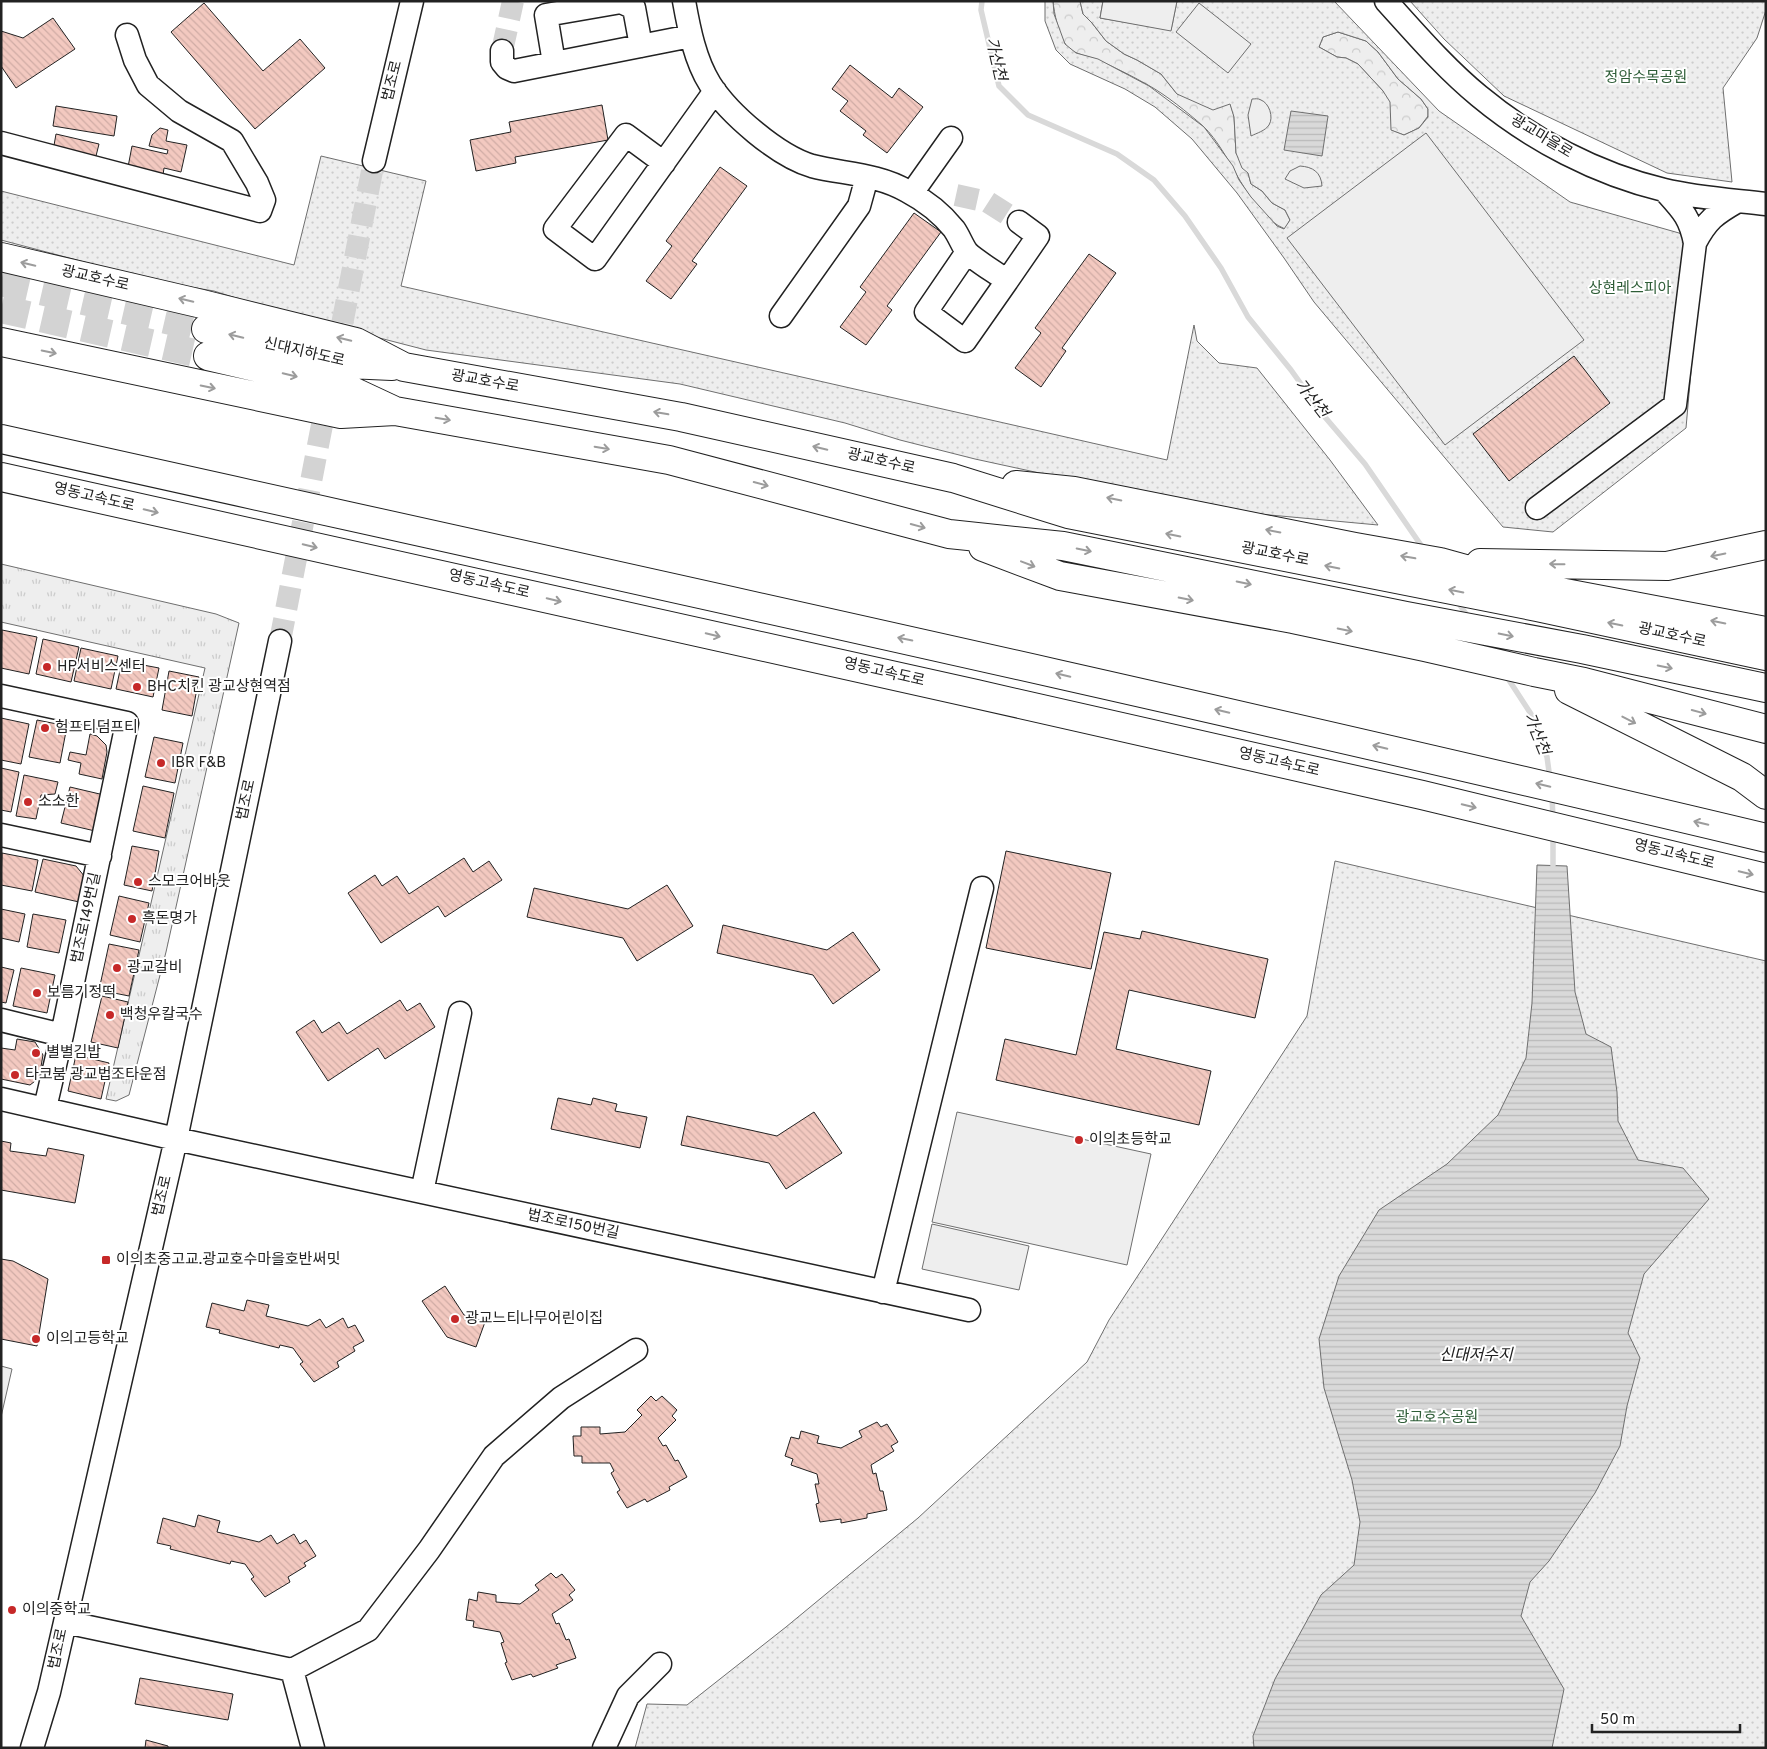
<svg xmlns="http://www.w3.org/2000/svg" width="1767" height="1749" font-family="Overpass,'Noto Sans KR',sans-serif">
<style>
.grass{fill:url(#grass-tufts);stroke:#6f6f6f}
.forest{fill:url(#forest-crowns);stroke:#6f6f6f}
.park{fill:url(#park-dots);stroke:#6f6f6f;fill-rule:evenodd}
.garden{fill:#eee;stroke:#6f6f6f}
.water{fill:url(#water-rules);stroke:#6f6f6f}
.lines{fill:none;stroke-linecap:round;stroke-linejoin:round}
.stream{stroke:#d9d9d9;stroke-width:5.5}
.building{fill:url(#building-back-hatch);stroke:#222}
.minor-tunnel{stroke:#d3d3d3;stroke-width:22;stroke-dasharray:22 11;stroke-linecap:butt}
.highway-tunnel{stroke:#d3d3d3;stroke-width:28;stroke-dasharray:28 14;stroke-linecap:butt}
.minor-casing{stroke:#222;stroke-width:25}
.highway-casing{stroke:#222;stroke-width:30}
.minor{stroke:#fff;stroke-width:22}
.highway{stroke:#fff;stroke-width:28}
.oneway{stroke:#9c9c9c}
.poi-dot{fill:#c62828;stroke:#fff;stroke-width:2}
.labels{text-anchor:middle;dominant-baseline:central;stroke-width:4;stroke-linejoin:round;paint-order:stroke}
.park-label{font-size:15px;fill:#2f5e38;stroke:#fff}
.street-label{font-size:15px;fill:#222;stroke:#fff}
.poi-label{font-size:15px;fill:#222;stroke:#fff;text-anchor:start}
.water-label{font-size:16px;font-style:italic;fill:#222;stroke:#fff}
</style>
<defs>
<pattern id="grass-tufts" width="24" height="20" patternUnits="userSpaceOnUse" patternTransform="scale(1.25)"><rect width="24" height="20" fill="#eee"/><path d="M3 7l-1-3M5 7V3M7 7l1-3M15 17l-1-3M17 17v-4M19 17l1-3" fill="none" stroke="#ccc"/></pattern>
<pattern id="forest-crowns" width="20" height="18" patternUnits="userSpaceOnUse" patternTransform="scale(1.25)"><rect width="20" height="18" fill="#eee"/><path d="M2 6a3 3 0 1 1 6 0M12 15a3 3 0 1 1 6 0" fill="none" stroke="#ccc"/></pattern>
<pattern id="park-dots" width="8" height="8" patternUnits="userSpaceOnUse" patternTransform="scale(1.25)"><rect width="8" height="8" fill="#eee"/><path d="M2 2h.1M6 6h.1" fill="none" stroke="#ccc" stroke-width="1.8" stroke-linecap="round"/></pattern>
<pattern id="water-rules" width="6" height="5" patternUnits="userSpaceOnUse" patternTransform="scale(1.25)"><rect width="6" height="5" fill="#d9d9d9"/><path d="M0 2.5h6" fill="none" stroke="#bababa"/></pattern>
<pattern id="building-back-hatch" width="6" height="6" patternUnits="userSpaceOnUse" patternTransform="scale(1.25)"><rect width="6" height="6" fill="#f3c9c0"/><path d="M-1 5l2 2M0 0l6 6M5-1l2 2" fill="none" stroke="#d0aca5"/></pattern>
</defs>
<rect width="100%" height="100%" fill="#fff"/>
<path class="grass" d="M1,564L216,614L239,623L166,952L129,1095L116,1101L106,1099L205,668L1,622Z"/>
<path class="forest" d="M1053,1H1080L1083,14L1092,23L1106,41L1124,54L1137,60L1161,74L1177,94L1230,103L1234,116L1236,153L1248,173L1251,184L1262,191L1272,203L1285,210L1290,220L1285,229C1247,213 1232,153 1203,126C1187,112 1166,95 1148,85C1132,76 1116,68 1100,61C1088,55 1075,56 1066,45C1059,36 1054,13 1053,1Z
M1338,32L1366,41L1378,52L1398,79L1421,99L1428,109V116L1419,128L1404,135L1390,130V114L1383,91L1358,64L1346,58L1337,57L1319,47L1323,37Z"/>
<path class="park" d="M1045,1H1053L1054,14L1065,44L1076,53L1098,59L1149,86L1204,127L1233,166L1239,180L1251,197L1277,226L1284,229L1290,220L1285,210L1272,203L1262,191L1251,184L1248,173L1242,168L1236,153L1234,117L1230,104L1213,110L1177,94L1161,74L1137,60L1124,54L1106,41L1092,23L1083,14L1080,1H1103L1100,18L1171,30L1177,1H1334L1439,111L1570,202L1679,233L1702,246L1686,428L1553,532L1503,527L1314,302L1284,258L1237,193L1192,139L1155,107L1125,89L1070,64L1056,50L1045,21ZM1338,32L1366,41L1378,52L1398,79L1421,99L1428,109V117L1419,128L1404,135L1391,130L1390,102L1383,91L1358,64L1346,58L1337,57L1319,47L1323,37Z
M1410,1H1766V10L1757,38L1723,88L1732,182L1667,173L1504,96L1444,39Z
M321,156L426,181L401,286L1167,460L1194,325L1197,341L1219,363L1257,368L1330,460L1378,525L1205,509L975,459L900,440L845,423L680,384L426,350L283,313L214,291L160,282L1,240V191L294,265Z
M1335,861L1766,961V1748H635L647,1704L687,1705L786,1627L918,1518L1087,1362L1109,1320L1307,1016Z"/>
<path class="garden" d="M1103,1H1177L1171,31L1100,18Z
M1199,3L1251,44L1228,73L1176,32Z
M1252,99C1255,99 1258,98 1261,100C1269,103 1274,117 1269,125C1265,131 1257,133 1251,136L1248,115Z
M1426,133L1584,340L1445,445L1287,238Z
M1300,166C1313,167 1321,172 1322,186L1304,188L1285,179L1290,171Z
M957,1112L1151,1154L1127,1265L932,1222Z
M932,1224L1029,1246L1019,1290L922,1269Z
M1,1366L12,1369L1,1417Z"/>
<path class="water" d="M1291,111L1328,116L1322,156L1284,150Z
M1537,865L1567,866L1575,992L1586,1034L1611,1047L1617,1092L1618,1121L1638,1160L1683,1168L1709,1199L1644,1274L1628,1333L1640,1358L1627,1406L1620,1446L1595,1493L1549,1561L1530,1582L1521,1616L1564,1689L1552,1748H1254L1253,1736L1275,1679L1321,1595L1354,1565L1360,1522L1352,1480L1324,1388L1319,1339L1339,1276L1379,1210L1447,1164L1498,1115L1526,1058L1532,1003Z"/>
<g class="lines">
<path class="stream" d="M982,1L981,10L999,86L1028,115L1117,154L1154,180L1185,216L1221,268L1248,317L1291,370L1324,416L1365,464L1425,551
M1457,601L1469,618
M1505,674L1531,714L1547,757L1550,779
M1552,796L1553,819
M1553,833V865"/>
</g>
<path class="building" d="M204,3L263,71L300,39L325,68L255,129L171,32Z
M53,18L75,49L16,88L1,66V31L23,38Z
M850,65L892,98L899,88L923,107L887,153L863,135L866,131L840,111L848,101L832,89Z
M602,105L608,140L515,157L516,163L476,171L470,140L511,132L509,122Z
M56,106L117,116L114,136L53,126Z
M160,128L168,130L166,141L187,145L181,172L164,168L163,175L128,167L132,146L167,154L168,150L149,146L152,135Z
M56,134L99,144L95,160L53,151Z
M720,167L747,186L692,261L697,264L671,299L646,281L672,246L666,241Z
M914,213L941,232L887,306L892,310L866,345L840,327L866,292L860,287Z
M1089,254L1116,273L1062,348L1066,351L1041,387L1015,368L1041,333L1035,328Z
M1574,356L1610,403L1509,481L1473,434Z
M2,630L37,637L29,674L1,668Z
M43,639L79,647L71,682L36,674Z
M81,648L118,656L111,689L74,681Z
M122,661L159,668L153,697L116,689Z
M169,671L199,677L192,716L162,710Z
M1,718L29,724L21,764L1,760Z
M37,720L67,726L60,763L29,757Z
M90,734L97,736L106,745L107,752L102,779L79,774L81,763L68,760L70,752L86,755Z
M154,737L183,743L175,783L145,777Z
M1,768L19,772L11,812L1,810Z
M24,775L58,782L55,794L41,795L36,819L16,816Z
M143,786L174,793L165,838L133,831Z
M70,787L104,795L95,831L61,823Z
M132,846L159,851L152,891L124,885Z
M1006,851L1111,873L1091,969L986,948Z
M2,853L38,860L32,891L1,885Z
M464,858L473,872L489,861L502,880L445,917L438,906L381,943L348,893L375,875L382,886L397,876L409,894Z
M43,859L76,866L85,877L79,902L35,892Z
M667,885L693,926L637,961L623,938L527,917L534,888L628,909Z
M119,896L149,903L140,942L110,935Z
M1,909L25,914L19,942L1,938Z
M33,914L66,920L59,953L27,947Z
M723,925L827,950L853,932L880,970L833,1004L813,975L717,953Z
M1142,931L1268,959L1255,1018L1129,990L1116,1049L1211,1071L1199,1125L996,1080L1005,1039L1076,1055L1104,932L1140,939Z
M109,944L139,950L129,996L99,990Z
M1,967L14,970L6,1003L1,1002Z
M21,968L55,975L47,1013L13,1006Z
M102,996L128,1002L118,1048L91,1042Z
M400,1000L407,1011L420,1003L435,1027L385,1059L378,1048L328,1081L296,1032L314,1020L322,1033L339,1022L347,1034Z
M17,1039L35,1042L43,1055L39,1078L30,1085L1,1079V1048L15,1050Z
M76,1055L109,1063L101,1099L68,1091Z
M558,1098L591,1105L593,1098L617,1104L615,1111L647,1117L640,1148L551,1129Z
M814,1112L842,1153L786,1189L769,1163L681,1145L687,1116L777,1136Z
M1,1141L11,1143L10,1151L46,1156L48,1148L84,1155L75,1203L1,1190Z
M1,1259L13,1261L48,1279L37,1346L1,1339Z
M445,1286L464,1315L485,1322L476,1347L447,1337L422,1301Z
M247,1300L269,1305L266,1316L308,1326L320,1319L326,1328L343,1318L348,1328L355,1325L364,1341L353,1347L355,1351L337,1362L339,1367L314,1382L300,1364L303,1362L293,1348L280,1345L279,1348L219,1333L220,1330L206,1327L212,1303L244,1311Z
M651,1396L656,1401L662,1396L677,1410L672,1416L676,1420L658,1438L663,1446L666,1445L675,1461L678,1460L687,1477L669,1487L670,1490L647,1502L645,1499L627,1508L617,1492L620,1490L611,1473L614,1471L610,1463H582V1456H574L573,1436H581V1427H600V1434L625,1432L642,1415L637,1410Z
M877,1422L881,1427L887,1424L898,1442L891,1446L894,1451L871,1465L873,1474L876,1473L880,1491H883L887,1510L867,1514V1518L841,1523V1519L820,1522L816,1504L819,1503L815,1484H819L817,1474L791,1465L793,1459L785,1456L791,1437L799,1439L801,1431L819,1436L817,1443L841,1448L862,1437L859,1431Z
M198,1515L220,1521L217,1532L259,1542L271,1535L277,1544L294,1534L300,1544L306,1540L316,1556L304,1563L306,1566L288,1577L290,1582L265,1597L251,1579L254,1577L245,1564L231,1561L230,1564L170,1549L171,1546L157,1543L163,1518L195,1527Z
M551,1573L556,1578L562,1574L575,1590L569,1595L573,1600L552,1614L556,1624L559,1623L566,1640L569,1639L576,1658L556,1665L558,1668L533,1677L531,1674L512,1680L505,1663L507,1662L501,1643L504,1642L500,1632L473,1627L474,1621L466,1620L469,1599L477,1601L478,1592L496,1595V1602L520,1604L539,1590L535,1585Z
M140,1678L233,1694L228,1720L135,1704Z
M146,1740L168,1746V1748H145Z"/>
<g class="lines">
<path class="minor-tunnel" d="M502,51L513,1
M956,195L988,202L1019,222
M336,355L374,161
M280,641L328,394"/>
<path class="highway-tunnel" d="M1,282L206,329
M1,309L208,356"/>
<g class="minor-casing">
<path id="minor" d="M684,1C689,29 695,60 710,84C729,114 778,156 812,166C844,174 878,174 907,191C924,200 942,214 954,229C959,236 962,245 967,252C973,259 998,274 1007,281L1038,236L1019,222
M1386,1C1416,34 1445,68 1479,96C1532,140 1597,174 1664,190C1697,198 1732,200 1766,204
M502,51V62L507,68L514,71L691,36
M554,63L546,15L621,2L634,8L641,46
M1,143L260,211L264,200L257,183L232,141L179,111L148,85L135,60L127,35
M374,161L412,1
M664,163L626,135L555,229L595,259L715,91
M912,193L951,138
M1695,243C1707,220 1715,214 1738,201
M967,252L926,312L965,341L1007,281
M781,316L859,206L867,177
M1537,508L1675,405L1695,243C1690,217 1682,210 1664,190
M1,696L127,723L62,1035L45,1108
M1,835L100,856
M1,1020L62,1035
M1,1099L176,1139L969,1310
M422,1192L460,1013
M883,1292L982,888
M65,1622L292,1670L313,1748
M292,1670L368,1630L429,1550L494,1456L561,1398L636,1350
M32,1748L49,1692L176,1139L280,641
M604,1748L628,1696L660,1664"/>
</g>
<g class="highway-casing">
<path id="highway" d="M1,257L202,304L356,342L404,367L681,417L953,478L1068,514L1537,607L1766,656
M206,329L348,364L392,366
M1,342L341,414L395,411L669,460L949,534L1063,546L1406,616L1582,649L1766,688
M208,356L348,389L393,410
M1,439C590,570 1179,698 1766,838
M1,477L976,694L1422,795L1766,878
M1016,485L1074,491L1355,547L1440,562L1523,585L1766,631
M983,547L1060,576L1293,619L1425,647L1534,672L1584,682L1766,729
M1480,563L1667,566L1766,545
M1569,690L1742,777L1766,795"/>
</g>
<use href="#minor" class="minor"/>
<use href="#highway" class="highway"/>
</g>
<defs><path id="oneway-shaft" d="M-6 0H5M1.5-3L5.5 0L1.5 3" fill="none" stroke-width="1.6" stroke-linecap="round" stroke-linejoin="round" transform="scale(1.25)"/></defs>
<g class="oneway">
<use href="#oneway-shaft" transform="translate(28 264) rotate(-167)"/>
<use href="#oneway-shaft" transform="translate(186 300) rotate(-167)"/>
<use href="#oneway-shaft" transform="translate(236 336) rotate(-166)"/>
<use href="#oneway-shaft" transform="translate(344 339) rotate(-166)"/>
<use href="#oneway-shaft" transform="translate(49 352) rotate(12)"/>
<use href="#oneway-shaft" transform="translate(290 375) rotate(13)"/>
<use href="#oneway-shaft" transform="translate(208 387) rotate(12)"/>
<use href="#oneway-shaft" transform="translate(661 413) rotate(-170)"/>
<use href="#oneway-shaft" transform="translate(443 419) rotate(10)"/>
<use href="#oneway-shaft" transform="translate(602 448) rotate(10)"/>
<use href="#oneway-shaft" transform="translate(820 448) rotate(-167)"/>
<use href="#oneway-shaft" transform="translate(761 484) rotate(15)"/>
<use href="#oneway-shaft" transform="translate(1114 499) rotate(-169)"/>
<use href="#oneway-shaft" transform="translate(151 511) rotate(13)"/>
<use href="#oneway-shaft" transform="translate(918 526) rotate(15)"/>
<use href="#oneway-shaft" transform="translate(1273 531) rotate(-169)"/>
<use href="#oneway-shaft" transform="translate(1173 535) rotate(-169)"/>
<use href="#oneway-shaft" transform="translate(310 546) rotate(13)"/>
<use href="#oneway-shaft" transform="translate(1084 550) rotate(12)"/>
<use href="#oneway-shaft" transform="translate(1718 555) rotate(168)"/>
<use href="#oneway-shaft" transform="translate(1408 557) rotate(-170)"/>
<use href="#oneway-shaft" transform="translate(1028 564) rotate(21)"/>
<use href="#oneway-shaft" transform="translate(1557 564) rotate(-179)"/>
<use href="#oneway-shaft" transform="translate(1332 567) rotate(-169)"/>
<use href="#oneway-shaft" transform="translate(1244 583) rotate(12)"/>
<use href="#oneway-shaft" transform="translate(1456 591) rotate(-169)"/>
<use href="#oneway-shaft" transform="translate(1186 599) rotate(11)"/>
<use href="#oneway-shaft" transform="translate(554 600) rotate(13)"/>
<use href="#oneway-shaft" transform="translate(1718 622) rotate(-169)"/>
<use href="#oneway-shaft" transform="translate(1615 624) rotate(-168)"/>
<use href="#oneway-shaft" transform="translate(1345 630) rotate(12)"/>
<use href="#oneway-shaft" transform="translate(713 635) rotate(13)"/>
<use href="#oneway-shaft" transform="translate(1506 635) rotate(11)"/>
<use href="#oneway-shaft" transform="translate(905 639) rotate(-168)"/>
<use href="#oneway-shaft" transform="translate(1665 667) rotate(12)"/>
<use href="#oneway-shaft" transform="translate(1063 675) rotate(-167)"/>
<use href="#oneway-shaft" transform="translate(1222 711) rotate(-167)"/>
<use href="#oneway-shaft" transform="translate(1699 712) rotate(15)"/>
<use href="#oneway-shaft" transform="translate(1629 720) rotate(27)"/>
<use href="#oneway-shaft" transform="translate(1380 747) rotate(-167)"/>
<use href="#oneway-shaft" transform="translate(1543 785) rotate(-167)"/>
<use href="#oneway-shaft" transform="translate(1469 806) rotate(14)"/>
<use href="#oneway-shaft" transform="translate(1701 823) rotate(-167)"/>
<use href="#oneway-shaft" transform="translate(1746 873) rotate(14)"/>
</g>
<g class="poi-dot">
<circle cx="47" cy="667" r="5"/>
<circle cx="137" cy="687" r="5"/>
<circle cx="45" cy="728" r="5"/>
<circle cx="161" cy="763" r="5"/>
<circle cx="28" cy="802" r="5"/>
<circle cx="138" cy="882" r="5"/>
<circle cx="132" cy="919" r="5"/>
<circle cx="117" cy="968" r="5"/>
<circle cx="37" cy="993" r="5"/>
<circle cx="110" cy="1015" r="5"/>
<circle cx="36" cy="1053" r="5"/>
<circle cx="15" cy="1075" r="5"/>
<circle cx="1079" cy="1140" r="5"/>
<rect x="101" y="1255" width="10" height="10" rx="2.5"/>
<circle cx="455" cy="1319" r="5"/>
<circle cx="36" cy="1339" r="5"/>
<circle cx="12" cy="1610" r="5"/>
</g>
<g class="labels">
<g class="park-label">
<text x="1646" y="78">정암수목공원</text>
<text x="1630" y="289">상현레스피아</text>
<text x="1437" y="1418">광교호수공원</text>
</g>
<g class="street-label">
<text transform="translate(393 81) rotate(-76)">법조로</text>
<text transform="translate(1541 137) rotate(31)">광교마을로</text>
<text transform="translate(95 279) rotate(13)">광교호수로</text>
<text transform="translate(304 353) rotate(13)">신대지하도로</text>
<text transform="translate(485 382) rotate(10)">광교호수로</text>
<text transform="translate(881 462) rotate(13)">광교호수로</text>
<text transform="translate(94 498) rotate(13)">영동고속도로</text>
<text transform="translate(1275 555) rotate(11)">광교호수로</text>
<text transform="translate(489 585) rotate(13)">영동고속도로</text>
<text transform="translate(1672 636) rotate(12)">광교호수로</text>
<text transform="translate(884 673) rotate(13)">영동고속도로</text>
<text transform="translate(1279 763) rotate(13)">영동고속도로</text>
<text transform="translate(247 800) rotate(-78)">법조로</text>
<text transform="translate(1674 855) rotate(14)">영동고속도로</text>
<text transform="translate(87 918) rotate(-78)">법조로149번길</text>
<text transform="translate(163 1196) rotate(-77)">법조로</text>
<text transform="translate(573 1225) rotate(12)">법조로150번길</text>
<text transform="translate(59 1649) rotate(-78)">법조로</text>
</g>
<g class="poi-label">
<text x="57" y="667">HP서비스센터</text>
<text x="147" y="687">BHC치킨 광교상현역점</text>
<text x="55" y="728">험프티덤프티</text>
<text x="171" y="763">IBR F&amp;B</text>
<text x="38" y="802">소소한</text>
<text x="148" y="882">스모크어바웃</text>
<text x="142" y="919">흑돈명가</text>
<text x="127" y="968">광교갈비</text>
<text x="47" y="993">보름기정떡</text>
<text x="120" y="1015">백청우칼국수</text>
<text x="46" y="1053">별별김밥</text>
<text x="25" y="1075">타코붐 광교법조타운점</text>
<text x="1089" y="1140">이의초등학교</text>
<text x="116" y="1260">이의초중고교.광교호수마을호반써밋</text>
<text x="465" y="1319">광교느티나무어린이집</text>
<text x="46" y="1339">이의고등학교</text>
<text x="22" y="1610">이의중학교</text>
</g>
<g class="water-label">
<text transform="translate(995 59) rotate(77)">가산천</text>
<text transform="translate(1311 399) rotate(52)">가산천</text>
<text transform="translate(1536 734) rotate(68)">가산천</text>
<text x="1476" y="1356">신대저수지</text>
</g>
</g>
<rect width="1767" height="1749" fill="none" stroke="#222222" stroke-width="5"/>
<path d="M1592 1724v8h148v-8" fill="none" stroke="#222222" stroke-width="2.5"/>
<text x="1600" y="1724" font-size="15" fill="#222222" stroke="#ffffff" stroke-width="4" paint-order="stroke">50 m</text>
</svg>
